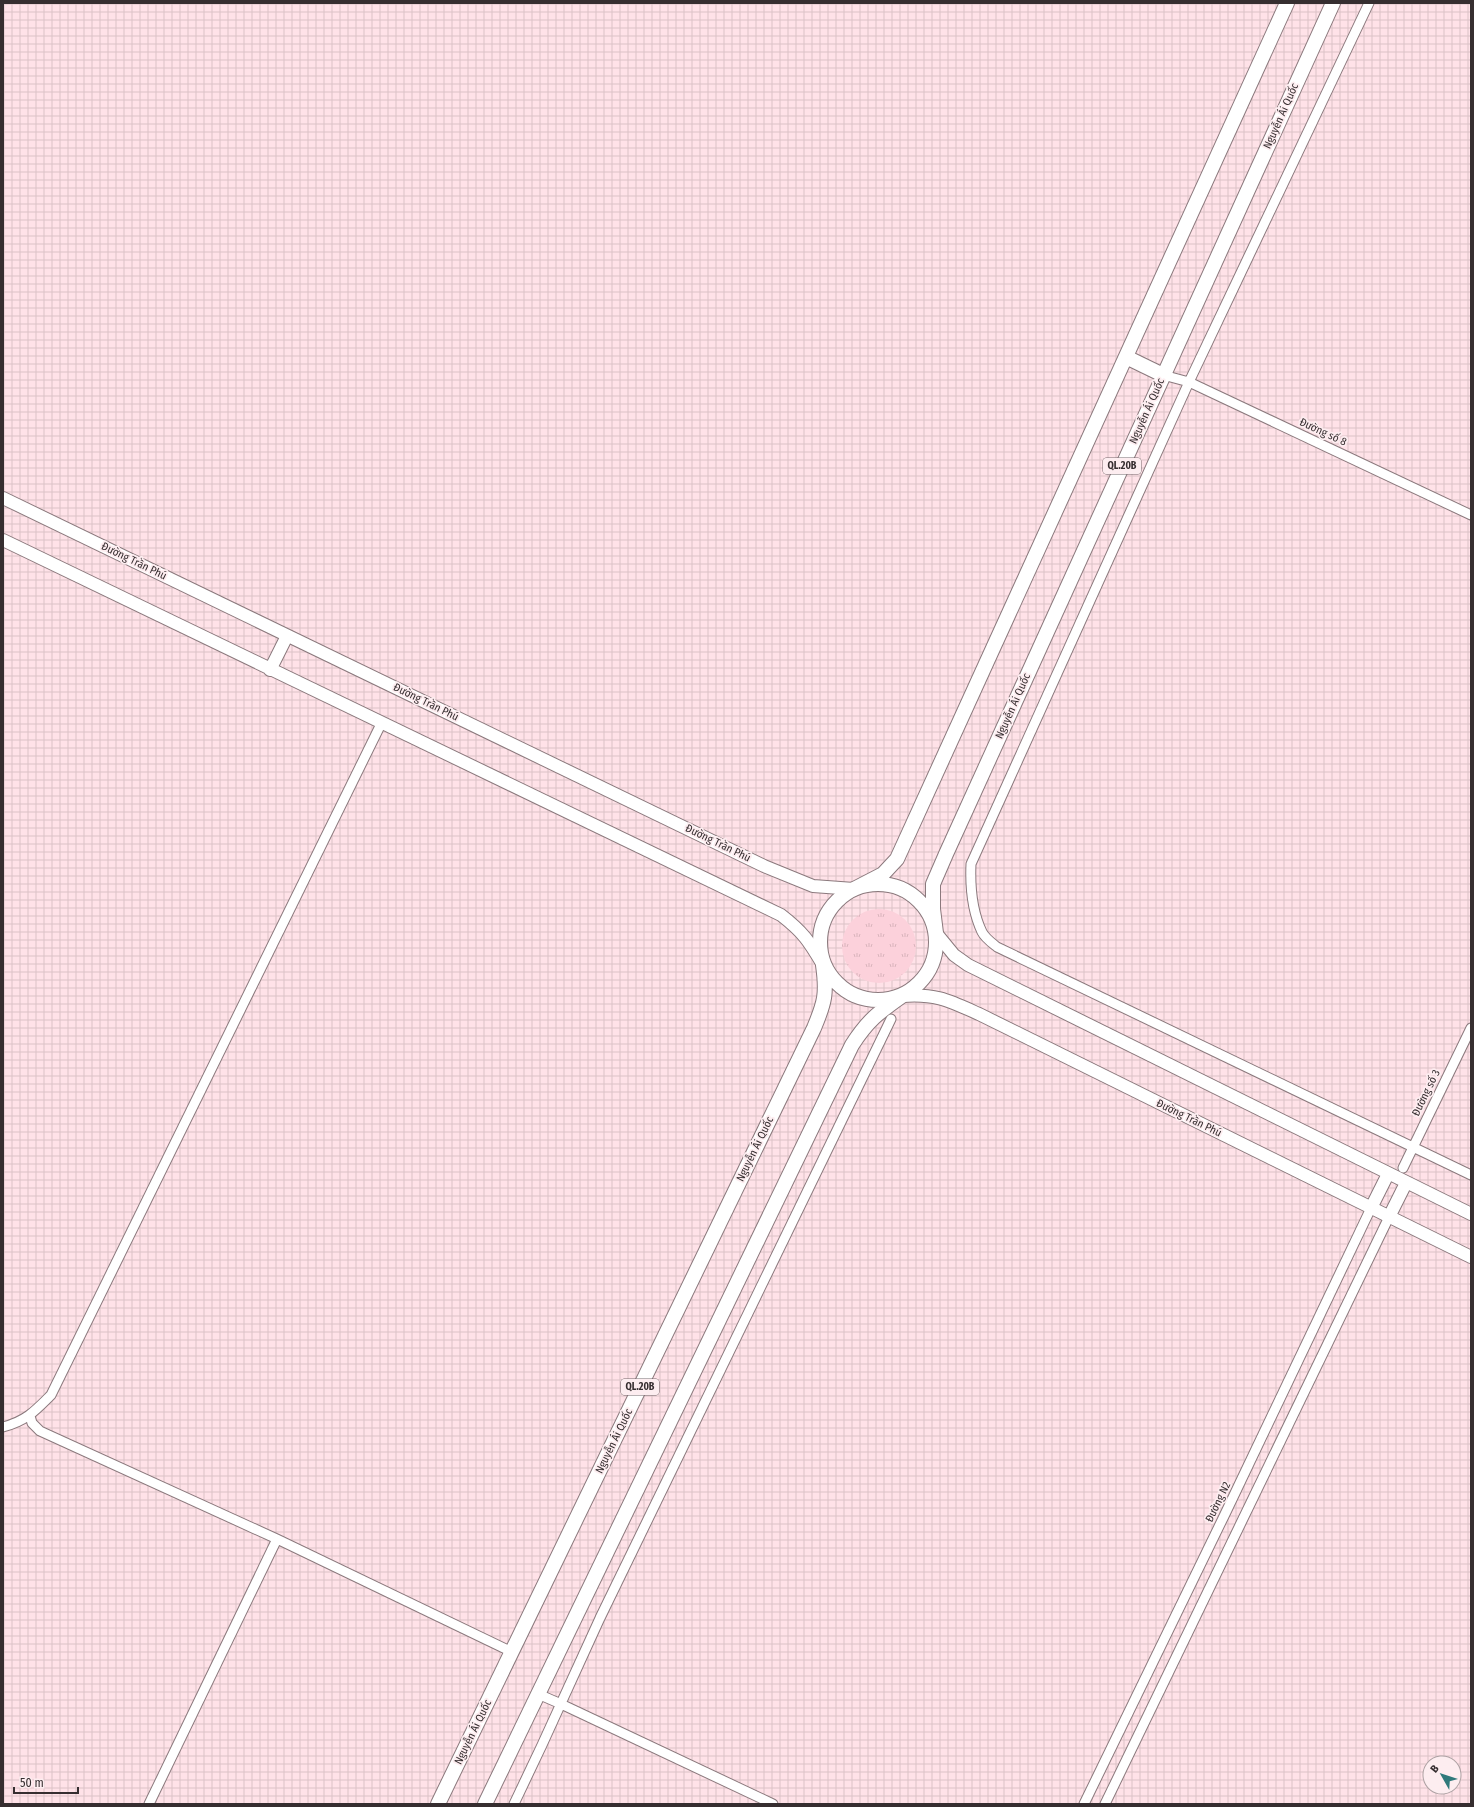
<svg xmlns="http://www.w3.org/2000/svg" width="1474" height="1807" font-family="'Fira Sans Condensed',sans-serif">
<style>
.industrial{fill:url(#industrial-grid);fill-rule:evenodd}
.grass{fill:url(#grass-tufts)}
.lines{fill:none;stroke-linecap:round;stroke-linejoin:round}
.street-casing{stroke:#8b797d;stroke-width:11}
.secondary-casing{stroke:#8b797d;stroke-width:14}
.primary-casing{stroke:#8b797d;stroke-width:16}
.street{stroke:#fff;stroke-width:9}
.secondary{stroke:#fff;stroke-width:12}
.primary{stroke:#fff;stroke-width:14}
.labels{text-anchor:middle;dominant-baseline:central;stroke-width:3.5;stroke-linejoin:round;paint-order:stroke}
.shield{fill:#fdedf0;stroke:#72676a;stroke-width:1}
.shield-label{font-size:10px;font-weight:bold;fill:#362e30}
.street-label{font-size:11px;fill:#362e30;stroke:#fdedf0}
</style>
<defs>
<pattern id="industrial-grid" width="8" height="8" patternUnits="userSpaceOnUse"><rect width="8" height="8" fill="#ffe2e8"/><path d="M0 4h8M4 0v8" fill="none" stroke="#dbc2c7"/></pattern>
<pattern id="grass-tufts" width="24" height="20" patternUnits="userSpaceOnUse"><rect width="24" height="20" fill="#fcd1db"/><path d="M3 7l-1-3M5 7V3M7 7l1-3M15 17l-1-3M17 17v-4M19 17l1-3" fill="none" stroke="#d9b4bc"/></pattern>
</defs>
<rect width="100%" height="100%" fill="#fdedf0"/>
<path class="industrial" d="M3,3H1471V1804H3ZM1430,1763H1454V1787H1430Z"/>
<path class="grass" d="M842 946a37 37 0 1 1 74 0a37 37 0 1 1-74 0Z"/>
<g class="lines">
<g class="street-casing">
<path id="street" d="M1369,3L1189,382L971,864C970,887 972,911 982,932C985,938 992,943 997,947L1471,1175
M1163,375L1189,382L1471,515
M1403,1168L1471,1028
M30,1416L32,1423L40,1431L277,1539L512,1652
M3,1427C26,1421 35,1411 51,1395L381,724
M538,1694L561,1704L773,1804
M149,1804L277,1539
M514,1804L542,1745L600,1618L891,1019
M1084,1804L1226,1512L1371,1208
M1105,1804L1389,1217"/>
</g>
<g class="secondary-casing">
<path id="secondary" d="M3,498L764,866L813,886L854,889
M3,540L781,915C803,932 809,941 823,965
M270,670L287,636
M936,933L954,955L968,965L1471,1214
M902,996C935,993 950,1001 979,1014L1471,1257
M1371,1208L1388,1174
M1389,1217L1406,1183"/>
</g>
<g class="primary-casing">
<path id="primary" d="M1126,357L1163,375
M820 942a58 58 0 1 1 116 0a58 58 0 1 1-116 0Z
M854,889L883,874L897,859L1287,3
M936,933L933,909V884L946,854L1333,3
M438,1804L814,1028C825,1002 827,993 823,965
M485,1804L852,1045C868,1020 878,1013 902,996"/>
</g>
<use href="#street" class="street"/>
<use href="#secondary" class="secondary"/>
<use href="#primary" class="primary"/>
</g>
<g class="labels">
<g class="shield">
<rect x="1103" y="458" width="38" height="16" rx="3"/>
<rect x="621" y="1379" width="38" height="16" rx="3"/>
</g>
<g class="shield-label">
<text x="1122" y="466">QL.20B</text>
<text x="640" y="1387">QL.20B</text>
</g>
<g class="street-label">
<text transform="translate(1281 116) rotate(-66)">Nguyễn Ái Quốc</text>
<text transform="translate(1147 411) rotate(-66)">Nguyễn Ái Quốc</text>
<text transform="translate(1323 432) rotate(25)">Đường số 8</text>
<text transform="translate(134 561) rotate(26)">Đường Trần Phú</text>
<text transform="translate(426 702) rotate(26)">Đường Trần Phú</text>
<text transform="translate(1013 706) rotate(-66)">Nguyễn Ái Quốc</text>
<text transform="translate(718 843) rotate(26)">Đường Trần Phú</text>
<text transform="translate(1426 1093) rotate(-64)">Đường số 3</text>
<text transform="translate(1189 1118) rotate(26)">Đường Trần Phú</text>
<text transform="translate(755 1149) rotate(-64)">Nguyễn Ái Quốc</text>
<text transform="translate(614 1441) rotate(-64)">Nguyễn Ái Quốc</text>
<text transform="translate(1218 1502) rotate(-64)">Đường N2</text>
<text transform="translate(473 1732) rotate(-64)">Nguyễn Ái Quốc</text>
</g>
</g>
<rect width="1474" height="1807" fill="none" stroke="#362e30" stroke-width="8"/>
<g transform="translate(1442 1775) rotate(309)"><circle r="19" fill="#fdedf0" stroke="#ada1a3"/>
<path d="M0-3L7 15L0 10L-7 15Z" fill="#2f797b"/>
<text y="-6" font-size="11" font-weight="bold" text-anchor="middle" fill="#362e30">B</text>
</g>
<path d="M14 1787v6h64v-6" fill="none" stroke="#362e30" stroke-width="2"/>
<text x="20" y="1787" font-size="12" fill="#362e30" stroke="#fdedf0" stroke-width="3" paint-order="stroke">50 m</text>
</svg>
